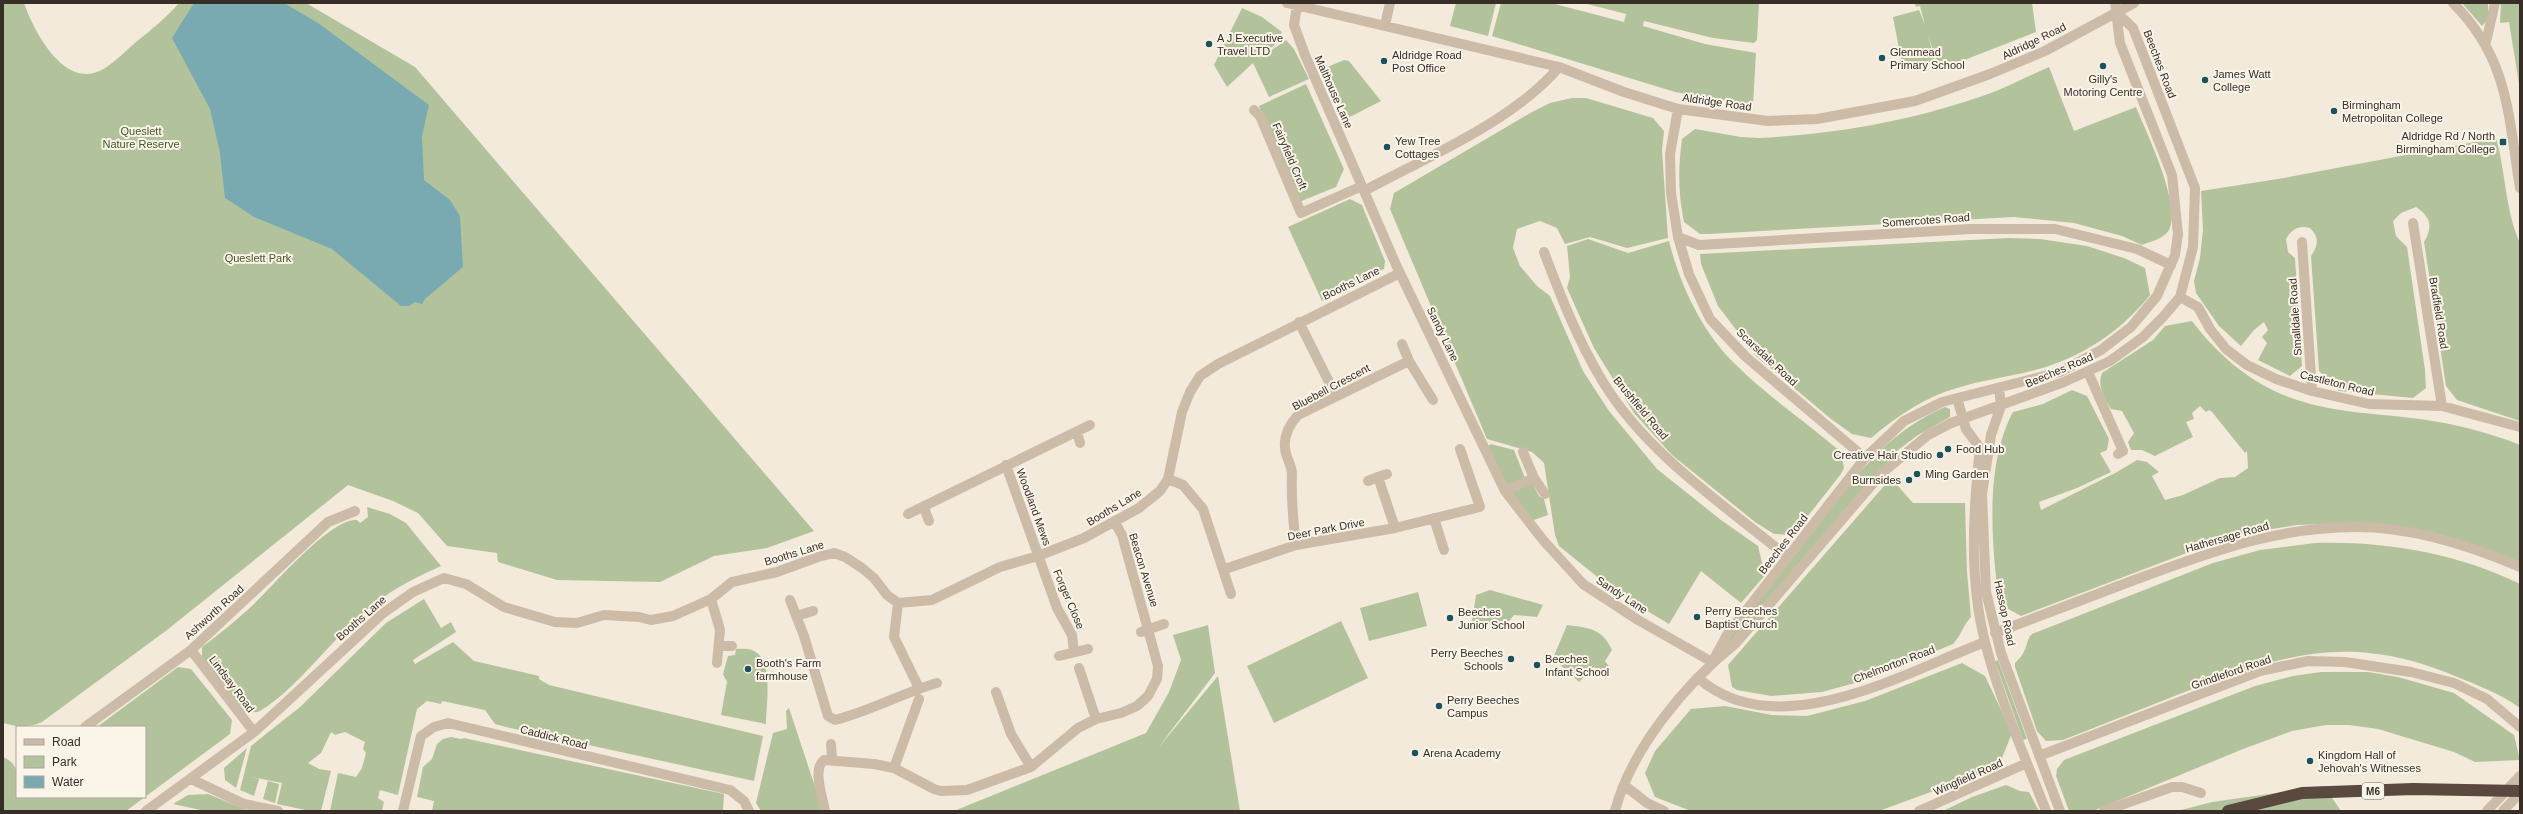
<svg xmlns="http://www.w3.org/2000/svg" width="2523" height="814" font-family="Helvetica,sans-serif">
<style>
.green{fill:#b2c39b}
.water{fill:#79aab2}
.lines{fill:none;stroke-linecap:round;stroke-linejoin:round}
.minor{stroke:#ccbba7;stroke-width:10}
.highway{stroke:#59493e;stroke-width:12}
.poi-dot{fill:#1b525c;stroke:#fbf4e8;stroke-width:1.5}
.labels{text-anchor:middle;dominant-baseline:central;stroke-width:4;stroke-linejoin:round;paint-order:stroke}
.shield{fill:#fbf4e8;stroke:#726962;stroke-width:1}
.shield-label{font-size:10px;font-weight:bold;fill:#382e28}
.poi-label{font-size:11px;fill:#382e28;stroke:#fbf4e8;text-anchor:start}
.street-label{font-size:11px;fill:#382e28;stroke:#fbf4e8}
.park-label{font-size:11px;fill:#43582a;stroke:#fbf4e8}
</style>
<rect width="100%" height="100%" fill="#f3eadc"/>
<path class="green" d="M3,3H24C33,29 60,82 94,73C109,69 124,52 136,42C151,30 166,18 179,3H306L415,67L814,531L767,548L714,556L660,582L557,580L498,562L497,553L447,546L418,513L393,501L348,485L167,630L42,722C28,728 18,727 3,723Z
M1456,3H1496L1488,36L1450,26Z
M1501,3H1551L1624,22L1626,14L1583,3H1759L1757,40L1754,43L1713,38L1644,21L1643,26L1705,44L1756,53L1753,105L1675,92L1492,36Z
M1915,3H2032L2036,32L1939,70L1928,34L1935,62L1903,70L1893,17L1919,10L1925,25L1920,6L1916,7Z
M2462,3H2488V19L2482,26Z
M2501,3H2520V90L2509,22L2500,23Z
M1242,8L1262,17L1282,32L1275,44L1259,59L1286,40L1294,49L1309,79L1269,97L1253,63L1227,87L1214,65Z
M1344,60L1349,61L1381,101L1348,118L1325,68Z
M2049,67L2074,131L2136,107C2146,132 2182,205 2169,230C2165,238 2150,242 2142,245L2122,236L2074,223L2014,217L1708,234H1700L1684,222C1678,190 1678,171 1682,139L1695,129L1741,137L1759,138C1838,134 1916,120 1991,93C2009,86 2031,75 2049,67Z
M1306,84L1344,169L1336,187L1299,202L1259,106Z
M1572,98H1586L1653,118L1664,131L1662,150L1668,238L1627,248L1590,237L1565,244L1557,228L1540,221L1517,229L1513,248L1520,266L1537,286L1550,296L1583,371L1609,411L1657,469L1721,520L1758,546L1765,575L1741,603L1701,571L1669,624L1616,592L1559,546L1555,535L1544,463L1532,452L1487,439L1390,209L1394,193L1532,112L1550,103Z
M2496,138C2506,173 2505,210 2520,243V421L2457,400L2446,386L2424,242C2433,227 2431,217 2416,207L2401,213L2393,221L2396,236L2407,247L2425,370L2426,388L2413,398L2339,391L2319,371L2311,256C2318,245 2320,238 2310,228C2299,225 2292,229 2286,239L2288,252L2295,258L2302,366L2290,376L2258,360L2267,343L2262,337L2268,330L2264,322L2254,330L2241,346L2219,326L2196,293L2194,281L2200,258L2203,230L2201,191L2284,178Z
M1350,199L1362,205L1385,261L1384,269L1322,301L1288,227Z
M2009,238L2040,239L2087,246L2124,258L2145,268L2150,295C2122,331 2079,359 2035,370C2009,377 1982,380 1957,388C1925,397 1897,416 1871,438L1852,434L1831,419L1757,357L1718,306L1701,264L1700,254Z
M1588,239L1628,253L1669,241C1680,285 1702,332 1735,364C1767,396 1806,422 1841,452L1844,468L1841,474L1793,535L1774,534L1755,522L1672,455L1634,413L1594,348L1567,288L1570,277L1567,246Z
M2192,321C2216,353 2248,381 2286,396C2329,413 2375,413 2420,419C2455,424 2488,432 2520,445V562L2500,554L2350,523L2297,525L2234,535L2021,616L1999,604C1992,545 1984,466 2013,412L2043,404L2072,390L2087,396L2109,439L2107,450L2100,453L2111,472L2077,488L2039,502L2041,510L2117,472L2137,460L2147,462L2159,472L2152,476L2165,500L2183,495L2220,478L2235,477L2248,468L2247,451L2245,453L2212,412L2209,410L2206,412L2200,406L2192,413L2194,419L2186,422L2193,437L2155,456L2142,450H2131L2128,442L2134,433L2122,411L2111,409C2104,398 2097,386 2102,373L2153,340L2165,326Z
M1945,407L1950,409V417L1918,435L1898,450L1725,648L1723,646C1752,609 1781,572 1810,535C1850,484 1884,433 1945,407Z
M1491,444L1514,450L1525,478L1506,485L1487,447Z
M1891,478L1913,503H1965L1967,572L1971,617C1963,625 1961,636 1953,644L1862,681L1822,692L1771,696L1737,690L1732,687L1728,665Z
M1526,484L1533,485L1539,496L1544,499L1548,515L1531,521L1512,492Z
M367,507L390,514L406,523L441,566C417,577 394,588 373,605C334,635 300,687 260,711C256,713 249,712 245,712L202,659V647C220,634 236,620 252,606C272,587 331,517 357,520L360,523L368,517Z
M2315,543C2385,541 2457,553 2520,584V708C2501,694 2477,685 2455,676C2356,635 2291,651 2195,688C2151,705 2107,723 2063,740L2046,741L2037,731L2015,667V663C2029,651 2025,640 2032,634L2213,563L2260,550Z
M1490,590L1543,605L1537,617L1514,615L1504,627L1472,622L1476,595Z
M1418,592L1427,626L1369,641L1360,608Z
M424,599L441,628L451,622L456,632L413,660L415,664L453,642L474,661L539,676V679L549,685L763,736L754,781L506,727L495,724L485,710L442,701L441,704L427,701L417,709L398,795L380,790L378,798L384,802L382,811H330L338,773L356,777L362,768L366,753L363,749L365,742L345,732L335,735L331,732L321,753L308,763L319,769L331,771L321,811H310L277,804L282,783L252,777L259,779L254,796L240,790L251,746L300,707L386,623Z
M1341,621L1368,678L1274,723L1247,666Z
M1208,625L1215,673L1158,748L1218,676L1240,811H954L1146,733L1169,692L1181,660L1173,635Z
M1567,625C1589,628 1602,628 1612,650L1605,661L1611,669L1606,679L1594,667L1579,682L1553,658Z
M736,649C741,649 749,648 754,651C774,660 766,705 766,724L721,715L727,682L723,674L728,656L735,655Z
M1998,660L2027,739L2023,740L1995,661Z
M1962,663L1985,676L2012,733L2000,763L1980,774L1879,811H1691L1655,797L1645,773L1655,751L1691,709L1725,706L1772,715L1807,716L1865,701Z
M178,667L191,669L232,720L230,734L126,811H3V757C21,764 17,779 17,797H145V727H97Z
M2321,672H2368L2398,677L2454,693L2514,735L2520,760L2475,762L2454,752L2378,729L2349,725H2326L2292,731L2243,749L2093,811H2069L2056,776L2057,769L2064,760L2255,686L2293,676Z
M789,708L823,811H761L756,803L773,733L787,729L786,711Z
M451,737L461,739L464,738L724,794L723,811H432L434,801L417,797L423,767L432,759L437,744L443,739Z
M247,748L236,788L225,780L224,768Z
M268,781L279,784L275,803L263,799Z
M2006,785L2020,791L2029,792L2039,811H1943L1972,797Z
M2324,786L2341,811H2177L2212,802Z
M208,794L249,811H205L173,804L188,795Z"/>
<path class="water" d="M194,3H284L318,23L429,105L422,136L424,180L450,200L460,216L463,267L425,299L422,304L415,302L409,306H401L332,249L254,217L225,198L220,153L210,109L172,38Z"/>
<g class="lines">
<path class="minor" d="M1287,3L1559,67L1624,92L1678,109L1768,121L1817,119L1915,101L1990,74L2045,51L2134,3
M2453,3C2509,59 2508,115 2520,188
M1297,5L1294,25L1305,55L1397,267L1505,491L1543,540L1583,584L1638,620L1712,662
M1385,25L1390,3
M2486,42L2495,3
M1678,109L1670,154L1671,193L1678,237L1689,274L1710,319L1746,357L1865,458
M1254,110L1260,116L1301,213L1362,186
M1364,191C1425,158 1515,120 1559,67
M2413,223L2442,406
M1678,237L1699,245L1971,229H2055L2137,249L2171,265
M2302,242L2312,391
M1544,252C1561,297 1578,341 1603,382C1647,454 1724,505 1788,557
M2180,297L2198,307L2210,329L2226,349L2247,365L2276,379L2312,391L2369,404L2442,406L2520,427
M1299,322L1336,396
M1402,344L1409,361
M2088,372L2123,451L2118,454
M1999,388L2001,406L1991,435L1982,494L1986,592L2001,653L2060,811
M1957,398L1966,429L1980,448C1973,512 1969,579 1985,642C1999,698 2025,757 2046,811
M1077,432L1080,443
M1523,452L1534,478L1545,494
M1006,465L1057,608L1072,635L1074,652
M1387,474L1378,477L1395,528
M1168,479L1183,485L1203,509L1231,594
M1368,481L1378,477
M1505,491L1534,478
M924,508L929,521
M908,514L1090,425
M1434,518L1444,550
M1296,545C1293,521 1291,498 1292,474C1292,468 1289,462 1287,457C1281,440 1288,426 1298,415L1409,361L1433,400
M1225,569L1296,545L1395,528L1480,507L1460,449
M711,599L720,630L717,663
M790,600L804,636L828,716L835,720C871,711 902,693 937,683
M898,603L894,637L919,688
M796,616L813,611
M1141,632L1164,624
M1995,633C2042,615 2090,597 2137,579C2211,552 2276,527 2356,527C2413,527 2469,545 2520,567
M719,646H732
M191,650L254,732
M1059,656L1088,649
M1715,657L1727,635L1865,458L1904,421L1942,402L2060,372L2101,350L2131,327L2157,296L2175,255L2178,234L2172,175L2120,43L2115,3
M1079,668L1096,719
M1698,678C1777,747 1904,673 1985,642
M996,692L1011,734L1031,767
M85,727L191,650L328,522L355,511
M831,744L832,759
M2039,756L2260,671L2308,661L2345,662L2411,672L2454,683L2487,699L2520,727
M894,768L919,699
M191,779L244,804L278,811
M1624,785L1647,803L1664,811
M146,811L254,732L382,614L413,592L444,578L466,584L504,607L555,622L577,623L604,615L639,617L651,620L673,616L711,599L732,582L777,572L818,557L834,553L845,557L862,568L874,578L887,595L898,603L932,600L1000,567L1038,556L1084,538L1139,508L1160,491L1168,479L1182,412L1190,392L1200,376L1218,364L1400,273
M403,811L421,736L434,727L448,723L730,790L744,801L749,811
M825,811C823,798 812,769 824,760L874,764L894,768L934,789L941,791L967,790L1031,767L1078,728L1096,719L1121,713L1137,706L1148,696L1157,679L1158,666L1122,535L1114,521
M1615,811C1631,749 1686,683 1736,643L1882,473L1928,435L1951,423L2064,382L2110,361L2143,337L2163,317L2180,297L2193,247L2195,188L2133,28L2116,12
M1919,811L2027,763
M2104,811L2172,787H2182L2201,793
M2487,811L2520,776
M2503,811L2520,793"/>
<path class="highway" d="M2228,811L2302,793L2413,789L2520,791"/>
</g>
<g class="poi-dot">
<circle cx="1209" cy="44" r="4"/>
<circle cx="1882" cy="58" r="4"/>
<circle cx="1384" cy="61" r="4"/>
<circle cx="2103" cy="66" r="4"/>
<circle cx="2205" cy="80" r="4"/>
<circle cx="2334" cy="111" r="4"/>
<rect x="2499" y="138" width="8" height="8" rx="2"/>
<circle cx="1387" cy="147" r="4"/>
<circle cx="1948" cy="449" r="4"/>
<circle cx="1940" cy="455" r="4"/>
<circle cx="1917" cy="474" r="4"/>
<circle cx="1909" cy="480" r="4"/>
<circle cx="1697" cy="617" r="4"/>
<circle cx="1450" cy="618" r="4"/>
<circle cx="1511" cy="659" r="4"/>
<circle cx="1537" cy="665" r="4"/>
<circle cx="748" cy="669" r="4"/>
<circle cx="1439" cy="706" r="4"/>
<circle cx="1415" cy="753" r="4"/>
<circle cx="2310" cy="761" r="4"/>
</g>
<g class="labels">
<rect class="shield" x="2362" y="783" width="22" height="16" rx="3"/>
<g class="shield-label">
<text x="2373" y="791">M6</text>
</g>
<g class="poi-label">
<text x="1217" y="38">A J Executive<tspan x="1217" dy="13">Travel LTD</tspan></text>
<text x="1890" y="52">Glenmead<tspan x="1890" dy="13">Primary School</tspan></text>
<text x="1392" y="55">Aldridge Road<tspan x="1392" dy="13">Post Office</tspan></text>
<text x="2213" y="74">James Watt<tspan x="2213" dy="13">College</tspan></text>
<text x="2103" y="79" text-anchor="middle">Gilly's<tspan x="2103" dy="13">Motoring Centre</tspan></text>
<text x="2342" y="105">Birmingham<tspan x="2342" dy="13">Metropolitan College</tspan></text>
<text x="2495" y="136" text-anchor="end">Aldridge Rd / North<tspan x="2495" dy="13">Birmingham College</tspan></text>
<text x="1395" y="141">Yew Tree<tspan x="1395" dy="13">Cottages</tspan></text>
<text x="1956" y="449">Food Hub</text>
<text x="1932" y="455" text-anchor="end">Creative Hair Studio</text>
<text x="1925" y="474">Ming Garden</text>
<text x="1901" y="480" text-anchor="end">Burnsides</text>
<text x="1705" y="611">Perry Beeches<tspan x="1705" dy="13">Baptist Church</tspan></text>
<text x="1458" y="612">Beeches<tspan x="1458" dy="13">Junior School</tspan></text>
<text x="1503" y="653" text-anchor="end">Perry Beeches<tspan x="1503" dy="13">Schools</tspan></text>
<text x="1545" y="659">Beeches<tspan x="1545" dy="13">Infant School</tspan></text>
<text x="756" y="663">Booth's Farm<tspan x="756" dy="13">farmhouse</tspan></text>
<text x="1447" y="700">Perry Beeches<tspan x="1447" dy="13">Campus</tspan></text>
<text x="1423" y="753">Arena Academy</text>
<text x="2318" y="755">Kingdom Hall of<tspan x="2318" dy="13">Jehovah's Witnesses</tspan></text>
</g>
<g class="street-label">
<text transform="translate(2034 41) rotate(-26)">Aldridge Road</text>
<text transform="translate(2160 64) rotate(69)">Beeches Road</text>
<text transform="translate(1334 92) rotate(66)">Malthouse Lane</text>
<text transform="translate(1717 102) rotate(8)">Aldridge Road</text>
<text transform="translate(1290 156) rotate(67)">Fairyfield Croft</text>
<text transform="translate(1926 220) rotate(-4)">Somercotes Road</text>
<text transform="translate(1351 283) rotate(-26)">Booths Lane</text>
<text transform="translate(2439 313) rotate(81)">Bradfield Road</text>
<text transform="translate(2295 317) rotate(-94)">Smalldale Road</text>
<text transform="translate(1443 334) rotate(64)">Sandy Lane</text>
<text transform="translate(1767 357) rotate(43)">Scarsdale Road</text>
<text transform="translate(2059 370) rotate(-23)">Beeches Road</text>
<text transform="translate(2337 383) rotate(14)">Castleton Road</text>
<text transform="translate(1331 387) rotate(-28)">Bluebell Crescent</text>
<text transform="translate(1641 408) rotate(50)">Brushfield Road</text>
<text transform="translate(1034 507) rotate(70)">Woodland Mews</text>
<text transform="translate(1114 507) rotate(-31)">Booths Lane</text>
<text transform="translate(1326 529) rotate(-11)">Deer Park Drive</text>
<text transform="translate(2227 537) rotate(-16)">Hathersage Road</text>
<text transform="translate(1783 544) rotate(-52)">Beeches Road</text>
<text transform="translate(794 553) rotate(-17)">Booths Lane</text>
<text transform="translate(1144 570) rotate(73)">Beacon Avenue</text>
<text transform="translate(1622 595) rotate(33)">Sandy Lane</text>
<text transform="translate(1069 599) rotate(67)">Forger Close</text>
<text transform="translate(214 612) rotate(-42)">Ashworth Road</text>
<text transform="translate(2005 613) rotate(78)">Hassop Road</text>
<text transform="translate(361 618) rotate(-41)">Booths Lane</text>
<text transform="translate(1894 664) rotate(-21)">Chelmorton Road</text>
<text transform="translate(2231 672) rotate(-19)">Grindleford Road</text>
<text transform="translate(232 684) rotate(53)">Lindsay Road</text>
<text transform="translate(554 737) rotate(14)">Caddick Road</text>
<text transform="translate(1968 777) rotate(-24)">Wingfield Road</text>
</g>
<g class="park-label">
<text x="141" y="131">Queslett<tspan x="141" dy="13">Nature Reserve</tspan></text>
<text x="258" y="258">Queslett Park</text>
</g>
</g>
<rect width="2523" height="814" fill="none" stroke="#382e28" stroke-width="8"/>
<rect x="16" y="726" width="130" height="72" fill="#fbf4e8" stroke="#ada59b"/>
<rect x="24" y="739" width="20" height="6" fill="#ccbba7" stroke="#ada59b"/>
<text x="52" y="746" font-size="12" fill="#382e28">Road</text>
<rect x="24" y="756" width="20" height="12" fill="#b2c39b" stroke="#ada59b"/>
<text x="52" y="766" font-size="12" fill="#382e28">Park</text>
<rect x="24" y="776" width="20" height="12" fill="#79aab2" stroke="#ada59b"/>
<text x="52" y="786" font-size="12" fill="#382e28">Water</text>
</svg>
